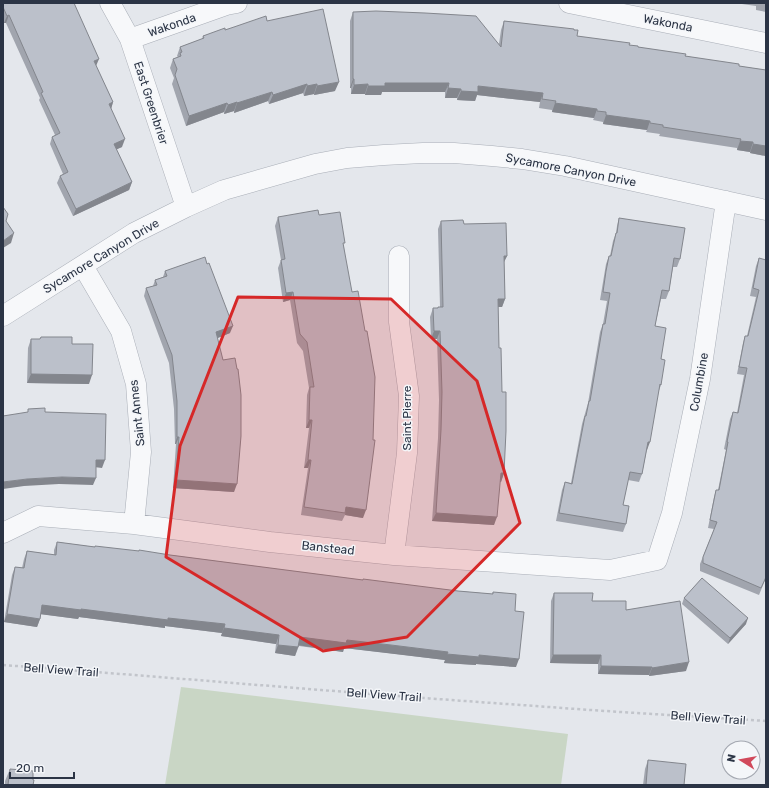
<svg xmlns="http://www.w3.org/2000/svg" width="769" height="788" font-family="Rubik,sans-serif">
<style>
.grass{fill:#c9d6c5}
.lines{fill:none;stroke-linecap:round;stroke-linejoin:round}
.minor-casing{stroke:#a9aeb7;stroke-width:21}
.path{stroke:#c2c5cb;stroke-width:2.5;stroke-dasharray:3 3;stroke-linecap:butt}
.minor{stroke:#f7f8fa;stroke-width:20}
.wall{fill:#a1a5ae}
.shaded-wall{fill:#83868d}
.building{fill:#bbc0ca;stroke:#83868d}
.marked{fill:#d62828;fill-opacity:0.2;stroke:#d62828;stroke-width:3;stroke-linejoin:round}
.labels{text-anchor:middle;dominant-baseline:central;stroke-width:3;stroke-linejoin:round;paint-order:stroke}
.street-label{font-size:12px;fill:#2b3445;stroke:#f4f6f9}
</style>
<rect width="100%" height="100%" fill="#e4e7ec"/>
<path class="grass" d="M181,687L568,734L561,785H165Z"/>
<g class="lines">
<g class="minor-casing">
<path id="minor" d="M110,3L130,39L186,207
M569,3L766,43
M130,39L226,5L237,3
M83,266L121,331L136,384L141,452L134,524
M3,316L134,233L186,207L224,190L315,164L347,158L384,155L423,153H454L492,156L522,159L565,166L766,210
M3,533L38,516L134,524L270,542L394,555L610,570L657,560L672,513L700,379L726,201
M394,555L407,453L409,396L399,322V256"/>
</g>
<path class="path" d="M3,665C181,678 358,694 536,706C612,712 689,716 766,721"/>
<use href="#minor" class="minor"/>
</g>
<path class="wall" d="M3,3L96,66L113,102L111,109L122,147L116,149L132,182L129,190L73,216L57,183L60,176L63,174L50,144L52,137L55,135L39,100L40,98L6,23H4L3,21Z
M735,3H766V12L756,10V6Z
M353,12L499,44L501,30L504,21L574,30L577,36L629,45L638,47L739,66L766,70V156L750,153V152L737,150V148L659,136L660,134L646,132L647,130L603,124V122L593,120L594,118L552,112V110L539,108L540,102L477,95L475,101L457,100V98H445V92H382L381,95H365V94H351V88H350V21Z
M267,21L335,91L314,95V94L304,96L303,93L269,104L268,101L234,113V111L224,114V112L186,126L172,84L174,78L170,68L173,59L178,57L177,56L180,47L202,39L203,36L225,30Z
M319,215L344,247L363,518L345,515L342,521L301,515L308,468H304L309,428H306L307,395L309,388L303,351L297,343L290,300L283,302L278,268L281,260L275,226L278,217Z
M619,218L680,259L677,267H673L669,291L666,299H661L655,326L661,359V385L658,393L642,474L639,482L628,480L623,505L626,524L623,532L556,521L562,490L565,482L571,483L582,424L588,403L600,332L603,324L607,301L600,300L606,264L609,256H610L613,241L616,233L617,226Z
M441,221L464,224L507,256L504,262L505,299L502,307H498L499,348L504,473L501,482H500L494,525L432,521L438,438L439,400L437,339H431L430,317L433,308H438V307H440L438,229Z
M759,258L766,578L759,595L700,571V564L714,529L708,528L714,497L716,490H718L726,450L724,449L730,419L733,412L737,413L744,375L737,374L743,343L745,336H747L756,297L750,296L756,266Z
M165,271L230,333L217,338L241,436L240,440L234,492L173,488L176,444H175L174,409L169,363L144,296L146,288L153,286L155,280L163,277Z
M41,337L72,344L89,384L27,383L28,348L31,339H40Z
M57,542L95,547L170,555L362,580L458,591L492,594L493,592L515,611L516,667L476,664V665L444,663L445,660L388,653L344,648L343,652L299,646L295,656L275,653L276,644L221,636L222,633L165,626V628L79,617L78,619L41,614L40,619L37,627L4,622L12,575L15,567L22,568L24,559L27,551L54,555V550Z
M554,593L592,601L626,610L686,671L649,676V675L598,674V664L550,663L551,601Z
M684,598L746,624L728,644L682,604Z
M648,760L684,785H643L645,769Z
M10,769L33,780V785H5V781Z"/>
<path class="shaded-wall" d="M9,15L6,23H4L7,16Z
M99,59L96,66L94,61Z
M353,79H354L351,88H350Z
M339,82L335,91L314,95L317,86Z
M385,83H449L445,92H382L381,95H365L368,86Z
M307,84L303,93L269,104L273,95Z
M317,84L314,94L304,96L307,86Z
M368,84L365,94H351L354,85Z
M478,86L543,93L540,102L477,95L475,101L457,100L461,91Z
M448,88L461,89L457,98H445Z
M272,92L268,101L234,113L237,103Z
M113,102L111,109L109,104Z
M237,102L234,111L224,114L228,105Z
M227,103L224,112L186,126L189,116Z
M555,103L597,109L594,118L552,112Z
M606,115L650,121L647,130L603,124Z
M125,139L122,147L111,152L114,144Z
M740,141L753,142L750,152L737,150Z
M753,144L766,146V156L750,153Z
M132,182L129,190L73,216L76,209Z
M14,233L11,243L3,248V241Z
M504,256H507L503,264Z
M293,292L290,300L283,302L286,293Z
M498,299H505L502,307H495Z
M233,326L230,333L213,340L216,332Z
M434,331H440L437,339H431Z
M31,374L92,375L89,384L27,383Z
M309,420H312L309,428H306Z
M177,437H179L176,444H175Z
M648,442H650L647,450H645Z
M96,460H105L102,468L94,467Z
M308,460H311L308,468H304Z
M501,473H504L501,482L498,481Z
M62,477L96,478L93,485L59,484L24,486L3,489V482L27,479Z
M176,480L237,484L234,492L173,488Z
M346,507L366,510L363,518L345,515Z
M436,513L497,517L494,525L432,521Z
M42,605L81,609L225,624L222,633L165,626V628L79,617L78,619L39,614Z
M7,614L40,619L37,627L4,622Z
M748,618L746,624L728,644L730,638Z
M224,628L279,635L276,644L221,636Z
M300,637L347,640L448,652L445,660L344,648L343,652L297,645Z
M278,645L298,647L295,656L275,653Z
M447,654L479,655L519,659L516,667L476,664V665L444,663Z
M553,655H601L598,664L550,663Z
M689,662L686,671L649,676L652,668Z
M601,666L652,667L649,675L598,674Z"/>
<path class="building" d="M3,3H74L99,59L94,61L113,102L109,104L125,139L114,144L132,182L76,209L60,176L68,172L52,137L60,133L41,93L43,92L9,15L7,16L3,7Z
M323,9L339,82L317,86V84L307,86V84L273,95L272,92L237,103V102L228,105L227,103L189,116L175,75L177,69L173,59L181,56L180,53L182,52L180,47L204,38L203,36L225,28V30L234,27L266,16L267,21Z
M376,11L425,13L476,16L501,47L504,21L574,29V30H578L577,36L630,43L629,45L638,46V47L686,54L685,56L739,64V66L766,70V146L753,144V142L740,141L741,139L663,127V125L650,123V121L606,115V112L597,111V109L555,103L556,101L542,99L543,93L478,86V92L461,91V89L448,88L449,83H385V86H368V84L354,85V79H353V12Z
M3,207L8,214L6,221L14,233L3,241Z
M318,210L319,215L340,212L345,243H343L352,292L358,291L365,331H367L375,377L373,440H375L366,510L346,507L345,513L304,507L311,460H308L312,420H309L310,387H314L307,342L300,334L293,292L286,293L281,260L285,259L278,217Z
M619,218L685,228L680,259L674,258L669,291L662,290L655,326L666,328L661,359L665,360L661,385L660,384L650,442H648L642,474L630,472L623,505L629,506L626,524L559,513L565,482L572,484L585,416H586L589,401H590L603,324H605L610,293L603,292L606,271L609,256H611L616,233H617Z
M463,220L464,224L506,223L507,256H504L505,299H498L499,348H501L502,392H506V431L504,473H501L497,517L436,513L441,430L442,392L440,331H434L433,308H438V307H443L441,221Z
M205,257L207,264L209,263L233,326L216,332L223,360L235,358L237,369H238L241,395V436L237,484L176,480L179,437H177V401L172,355L146,288L157,285L155,280L167,276L165,271Z
M759,258L766,260V577L761,588L703,563V557L717,522L710,520L716,490H719L728,442H727L733,412L738,413L747,368L739,367L745,336H748L759,290L753,288Z
M41,337H72V344H93L92,375L31,374V339H40Z
M45,408V412L106,414L105,460H96V478L62,477L27,479L3,482V416L28,412V409Z
M57,542L95,547V546L139,551V550L170,555L363,580V579L458,591L493,594V592L516,594L515,611L524,612L519,659L479,655V657L447,654L448,652L391,645L347,640L346,643L300,637L298,647L278,645L279,635L224,628L225,624L168,618V620L81,609V610L42,605L40,619L7,614L15,567L24,568L27,551L56,555Z
M702,578L748,618L730,638L684,598Z
M554,593H593L592,601H626V610L680,601L689,662L652,668V667L601,666V655H553Z
M648,760L686,764L684,785H646Z
M10,769L33,771V780H34L33,785H8Z"/>
<path class="marked" d="M238,297L391,299L477,381L520,523L407,637L323,651L166,557L180,446Z"/>
<g class="labels">
<g class="street-label">
<text transform="translate(668 23) rotate(11)">Wakonda</text>
<text transform="translate(172 25) rotate(-19)">Wakonda</text>
<text transform="translate(151 103) rotate(72)">East Greenbrier</text>
<text transform="translate(571 170) rotate(11)">Sycamore Canyon Drive</text>
<text transform="translate(101 256) rotate(-31)">Sycamore Canyon Drive</text>
<text transform="translate(699 382) rotate(-80)">Columbine</text>
<text transform="translate(137 413) rotate(-96)">Saint Annes</text>
<text transform="translate(407 418) rotate(-90)">Saint Pierre</text>
<text transform="translate(328 548) rotate(6)">Banstead</text>
<text transform="translate(61 670) rotate(4)">Bell View Trail</text>
<text transform="translate(384 695) rotate(4)">Bell View Trail</text>
<text transform="translate(708 718) rotate(4)">Bell View Trail</text>
</g>
</g>
<rect width="769" height="788" fill="none" stroke="#2b3445" stroke-width="8"/>
<g transform="translate(741 760) rotate(281)"><circle r="19" fill="#f4f6f9" stroke="#a4a8b1"/>
<path d="M0-3L7 15L0 10L-7 15Z" fill="#d1495b"/>
<text y="-6" font-size="11" font-weight="bold" text-anchor="middle" fill="#2b3445">N</text>
</g>
<path d="M10 772v6h64v-6" fill="none" stroke="#2b3445" stroke-width="2"/>
<text x="16" y="772" font-size="12" fill="#2b3445" stroke="#f4f6f9" stroke-width="3" paint-order="stroke">20 m</text>
</svg>
